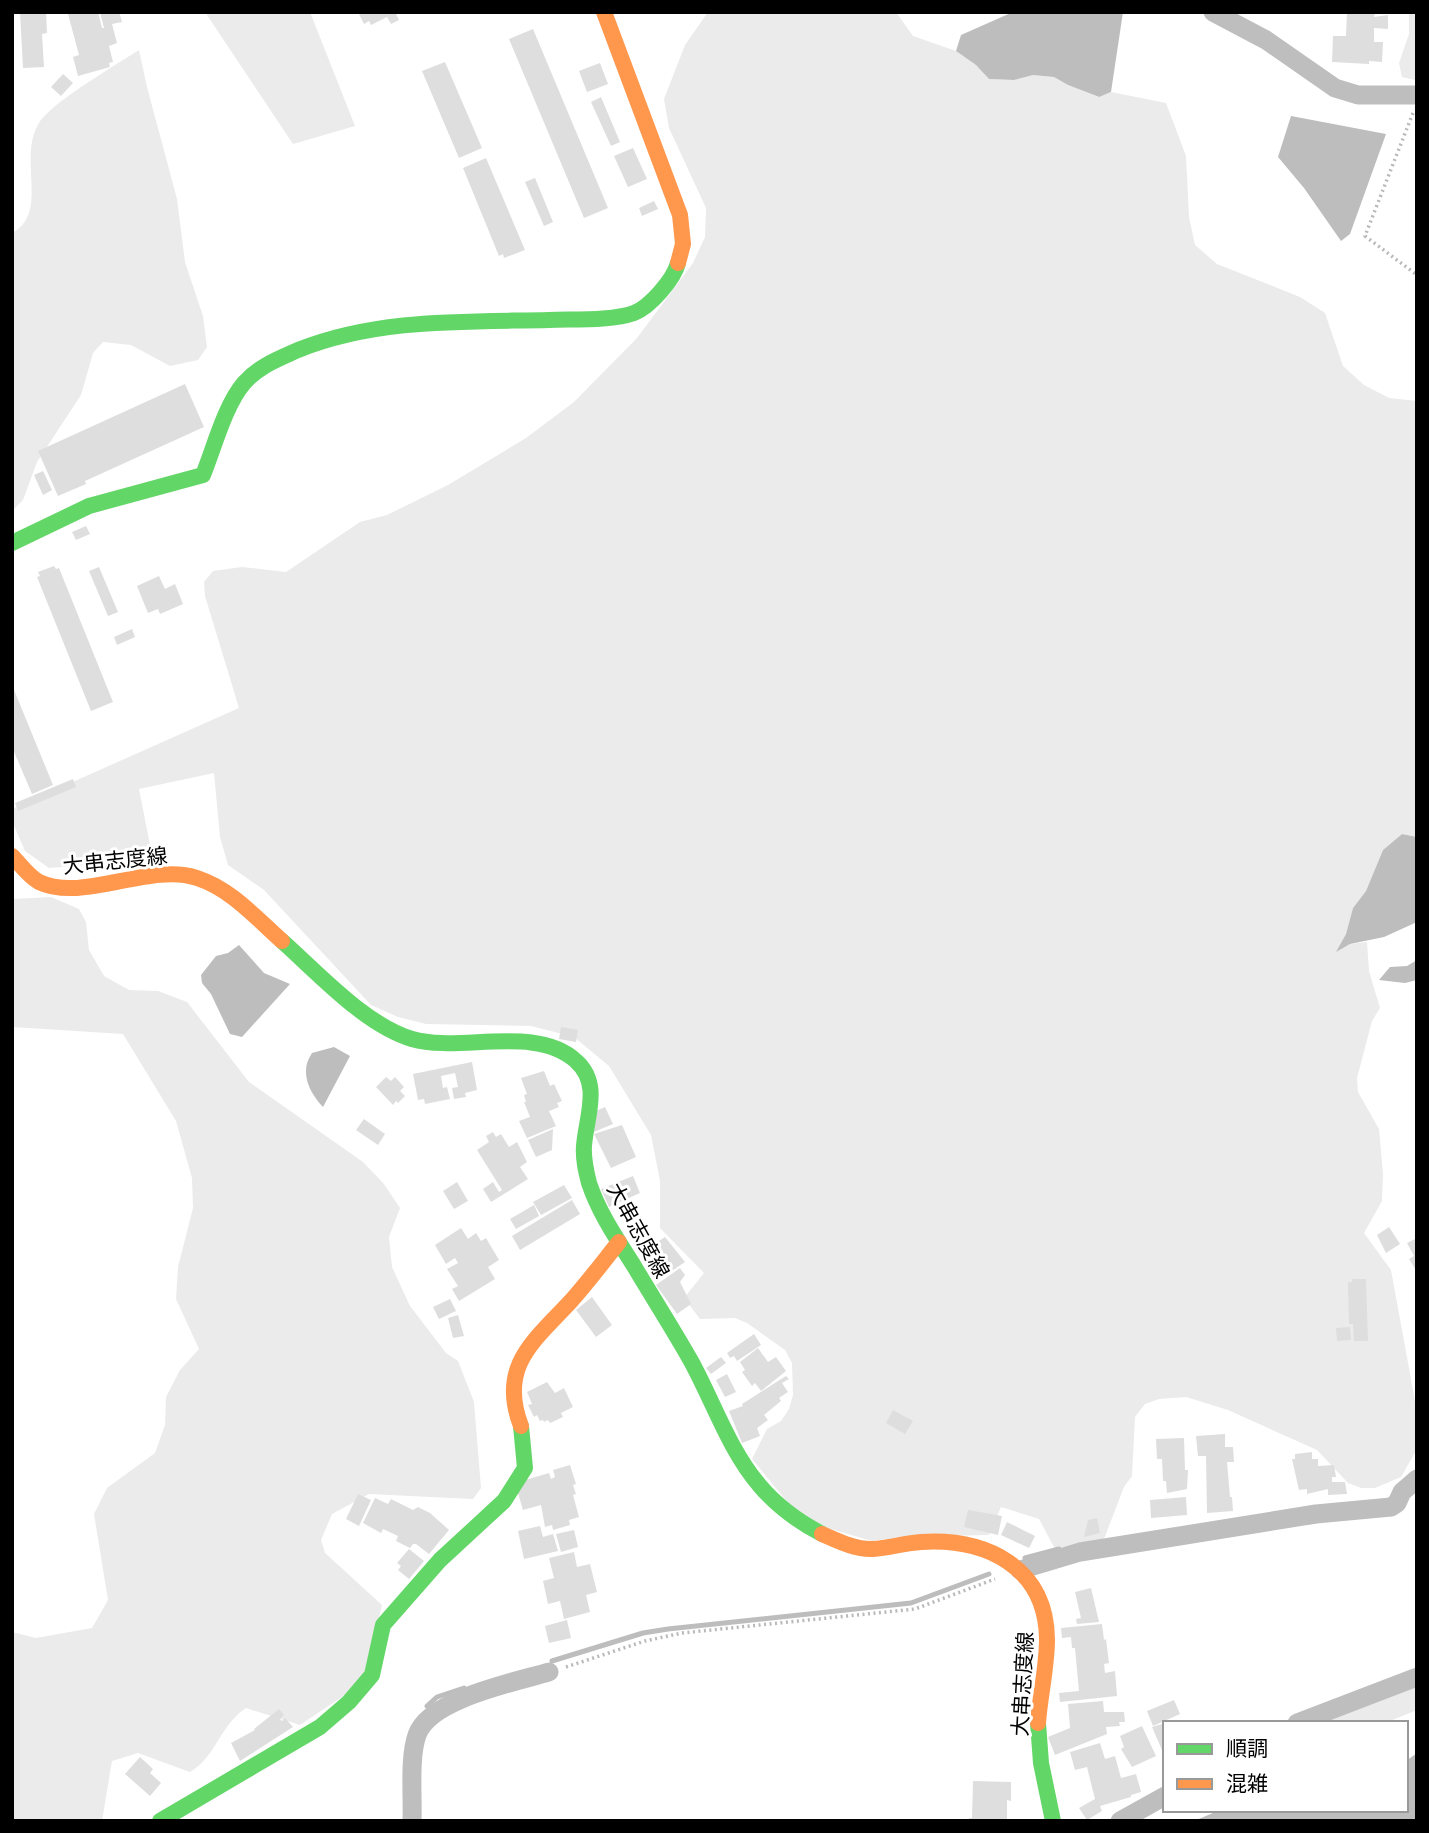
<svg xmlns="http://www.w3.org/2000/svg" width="1429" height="1833" font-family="Quicksand,'Noto Sans JP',sans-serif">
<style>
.green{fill:#ebebeb}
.water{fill:#bdbdbd}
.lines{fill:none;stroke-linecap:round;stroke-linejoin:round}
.stream{stroke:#bdbdbd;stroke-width:5}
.building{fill:#dedede}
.path{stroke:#b9b9b9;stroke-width:3.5;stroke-dasharray:2 3.5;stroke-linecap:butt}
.street{stroke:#bebebe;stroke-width:19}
.fast{stroke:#63d668;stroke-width:16}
.slow{stroke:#ff974d;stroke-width:16}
.labels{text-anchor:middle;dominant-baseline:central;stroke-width:6;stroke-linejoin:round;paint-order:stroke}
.street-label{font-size:21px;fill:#000;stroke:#fff}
</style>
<rect width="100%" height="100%" fill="#fff"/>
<path class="green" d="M205,12H310L355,126L293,144Z
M708,12H896L913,36L956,51L976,65L989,79L1014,80L1033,75L1054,77L1068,85L1098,97L1111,92L1166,103L1186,156L1189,217L1195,245L1217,264L1300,297L1325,313L1343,366L1364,385L1389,398L1417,401V837L1402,834L1383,850L1366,891L1353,908L1346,934L1337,951L1350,944L1367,942L1369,971L1380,1008L1372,1021L1357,1078L1358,1092L1379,1129L1383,1174L1382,1201L1364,1233L1391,1270L1417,1412V1449L1401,1477L1375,1488H1361L1348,1483L1317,1450L1228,1410L1186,1397L1159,1399L1145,1404L1135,1417L1132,1476L1124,1487L1104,1539L1055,1549L1039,1519L1001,1507L989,1535L901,1537L872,1541L803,1521L752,1459L767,1429L781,1421L789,1409L793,1395L792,1363L785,1350L747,1323L735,1318L700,1319L684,1298L704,1273L660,1228V1181L651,1135L609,1066L574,1037L531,1026L426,1024L398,1017L371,1005L264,890L228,865L220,837L214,773L139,789L153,860L49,868L25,851L12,821V809L239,708L205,596L204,582L213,571L242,567L286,572L360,522L387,515L448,485L526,438L574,402L637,338L693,263L705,237L706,208L669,128L664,99L685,45Z
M1409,12H1417L1415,80L1402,77L1399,63L1409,34Z
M139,50L147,87L177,199L185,262L203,316L207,347L198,360L170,366L131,345L103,342L93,353L81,395L37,462L23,500L12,511V233C50,213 17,158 39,123C52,102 116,65 139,50Z
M51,897L79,909L86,922L89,950L104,976L129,990L158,991L187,1002L249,1082L363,1162L384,1184L400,1208L389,1237L392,1267L410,1306L446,1353L458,1361L474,1402L481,1488L473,1499L369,1494L332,1514L321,1540L325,1553L382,1605L363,1683L300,1725L246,1708C220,1725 216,1757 190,1772L138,1753L112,1761L102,1821H12V1632L36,1638L92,1628L108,1600L94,1514L107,1488L155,1453L165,1425L166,1397L180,1370L199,1349L176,1299L178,1267L193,1208L192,1178L176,1121L123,1034L12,1027V899Z
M1417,1686V1710L1385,1723H1319Z"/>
<path class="water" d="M1013,12H1123L1111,92L1099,97L1068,85L1054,77L1033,75L1014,80L989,79L976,65L956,51L961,35Z
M1291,116L1386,134L1350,234L1341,241L1304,188L1278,157Z
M1402,834L1417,837V922L1384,937L1350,944L1336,952L1346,934L1353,908L1366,891L1383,850Z
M239,945L264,973L290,984L242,1037L230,1034L211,994L202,983L201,975L216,956L228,953Z
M1417,960V980L1405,983L1379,980L1390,967L1407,966Z
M334,1047L350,1056L323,1107C309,1092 299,1072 312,1053Z
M1417,1753V1821H1194L1220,1810H1406V1761Z"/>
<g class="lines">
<path class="stream" d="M1025,1558L1059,1549
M552,1661L643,1633L668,1629L911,1603L989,1574
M427,1706L437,1697L464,1688"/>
</g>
<path class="building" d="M20,12H46L47,33L42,34L44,67L23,68Z
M75,12H98L102,28H104L100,12H119L122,22L112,24L117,43L109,46L113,62L109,63L110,67L78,76L73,57L79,55L68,14Z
M358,12H395L399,20L391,24L387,17L371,25L369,21L364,24Z
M1347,12H1375L1374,17L1388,15V29L1374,28V42H1383L1382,62L1369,61V64L1332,62L1333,36H1346Z
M533,29L608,208L584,218L509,39Z
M445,62L482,148L459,158L422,71Z
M600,63L608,84L587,92L579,71Z
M63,74L73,83L61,96L51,87Z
M601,97L620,142L611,146L591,102Z
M633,148L647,179L628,187L614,156Z
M486,158L525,250L504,258L503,254L499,256L463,168Z
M535,178L553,222L544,226L525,182Z
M654,201L658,209L642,216L639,208Z
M185,384L204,427L85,481L86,484L58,496L38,451Z
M43,471L52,490L43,495L34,475Z
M86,526L90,534L76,540L72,532Z
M54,566L56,569L59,568L113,702L91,711L37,577L40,576L38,572Z
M99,567L118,612L108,616L89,571Z
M159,576L165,589L175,584L183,604L160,614L158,609L148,613L137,586Z
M132,629L135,637L117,645L114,637Z
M12,685L53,785L32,794L12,747Z
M73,779L76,787L18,811L15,803Z
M561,1027L578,1030L576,1042L559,1039Z
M472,1062L477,1090L465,1093L466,1097L454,1099L452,1088L458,1087L455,1073L441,1076L443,1088L447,1087L450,1099L425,1104L424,1099L418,1100L413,1074Z
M544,1071L550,1086L554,1084L562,1101L557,1103L559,1107L549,1111L556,1126L527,1138L519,1121L530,1117L524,1102H526L524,1095L527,1094L521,1078Z
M386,1077L391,1081L395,1077L404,1087L400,1091L405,1096L398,1103L396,1101L393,1105L376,1087Z
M605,1107L613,1124L589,1134L587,1115Z
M364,1119L385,1134L378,1145L356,1130Z
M622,1125L636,1157L611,1168L594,1134Z
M553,1129L552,1150L536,1157L528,1140Z
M493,1132L496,1137L501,1134L509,1147L517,1142L527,1162L520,1167L528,1179L491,1202L483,1189L493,1182L499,1192L502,1190L477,1150L489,1142L486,1136Z
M633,1176L640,1193L609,1207L601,1189Z
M457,1182L468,1201L454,1209L443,1191Z
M564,1185L572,1198L541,1215L533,1202Z
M572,1200L580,1214L520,1250L512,1236Z
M534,1205L539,1216L516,1229L510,1219Z
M1389,1227L1400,1244L1386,1253L1377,1235Z
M461,1228L468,1239L476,1233L481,1241L486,1238L499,1260L488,1267L495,1279L459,1301L452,1289L458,1286L447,1269L458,1263L455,1258L446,1264L435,1245Z
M665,1237L685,1262L663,1277L645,1250Z
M1417,1238V1272L1409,1259L1414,1256L1407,1243Z
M680,1268L685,1275L680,1282L691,1304L677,1314L656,1285Z
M1352,1279H1366L1368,1341H1354L1353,1324H1349L1348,1282H1352Z
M592,1297L612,1325L596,1337L576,1310Z
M450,1299L456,1311L439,1319L433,1307Z
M458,1315L464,1336L453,1338L448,1318Z
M1350,1327L1351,1340L1337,1341L1336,1328Z
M754,1334L761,1345L737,1361L734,1356L730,1358L727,1353Z
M758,1348L768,1362L776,1357L786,1371L761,1391L755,1383L752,1386L742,1372L745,1370L740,1362Z
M721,1357L726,1363L711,1374L706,1368Z
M727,1374L736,1392L725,1397L716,1380Z
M786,1376L789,1379L782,1383L788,1392L779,1398L781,1401L764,1415L768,1420L757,1428L760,1436L742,1443L729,1411L743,1406L742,1404Z
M547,1382L555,1393L564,1388L573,1407L561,1413L563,1417L550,1423L548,1420L544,1422L543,1420L540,1421L537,1415L534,1417L528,1405L532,1404L527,1392Z
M893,1410L913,1421L905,1434L886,1423Z
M1225,1434V1447H1233L1234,1462H1227L1230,1497H1232L1233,1511L1207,1513L1206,1456H1198L1196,1436Z
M1184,1438L1185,1470H1188L1187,1489L1167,1493L1166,1481H1163L1162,1459H1157L1156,1439Z
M1312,1452V1459H1318V1466L1334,1465L1336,1477H1332V1482H1345L1347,1494L1328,1495V1489L1307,1494V1489L1299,1490L1292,1459H1295V1454Z
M570,1465L576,1484L573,1485L576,1494L573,1495L579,1517L569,1520L570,1525L553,1530L552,1525L545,1527L541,1505L523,1510L515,1483L549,1473L551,1479L555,1477L553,1470Z
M358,1494L371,1500L359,1526L346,1519Z
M1186,1497L1187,1515L1151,1518L1150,1500Z
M375,1498L388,1504L391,1499L413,1510L418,1507L430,1513L449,1530L429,1554L416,1544H413L410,1548L396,1541L398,1536L383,1529L381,1533L363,1523Z
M968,1510L1002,1516L998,1535L964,1527Z
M1097,1518L1100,1533L1084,1537L1088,1520Z
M1007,1522L1035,1536L1029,1548L1001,1535Z
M540,1526L543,1537L553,1534L558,1551L524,1559L518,1531Z
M574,1530L578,1547L561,1552L556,1534Z
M409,1549L424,1561L409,1579L398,1570L401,1566L397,1563Z
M574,1552L577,1567L590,1564L597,1592L586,1595L590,1612L564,1619L560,1601L548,1604L543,1581L554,1578L549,1558Z
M1091,1588L1099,1622L1077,1624L1076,1619L1081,1618L1075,1592Z
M567,1620L571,1638L549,1643L545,1626Z
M1102,1624L1104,1640L1106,1639L1109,1663L1104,1664L1105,1673L1115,1671L1117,1696L1060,1702L1059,1693L1079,1691L1075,1648H1072L1071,1637L1062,1638L1061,1628Z
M1174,1700L1180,1714L1153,1726L1147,1711Z
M1103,1701L1104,1712H1124L1125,1722H1119L1120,1726L1106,1727L1107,1734L1055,1755L1048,1737L1070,1728L1068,1704Z
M279,1709L284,1715L280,1719L282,1721L285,1718L293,1727L240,1761L231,1743L255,1730L254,1729Z
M1165,1723V1757L1152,1727Z
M1142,1726L1156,1756L1132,1767L1121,1749L1124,1747L1120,1736Z
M1100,1743L1105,1759L1115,1756L1121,1778L1136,1774L1141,1792L1131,1795V1797L1100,1806L1102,1811L1087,1820L1079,1808L1095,1799L1087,1767L1075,1770L1070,1752Z
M140,1757L153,1769L150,1773L161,1783L150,1796L125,1774Z
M973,1781L1011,1782V1801L1007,1800V1821H969V1818H972Z"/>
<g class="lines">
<path class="path" d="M1413,113L1365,236L1417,275
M566,1667L645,1641L682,1633L915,1609L995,1579"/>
<path class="street" d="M1213,12L1266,40L1335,88L1358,95H1417
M1020,1570L1080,1552L1316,1514L1391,1507L1397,1503L1402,1492L1417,1479
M1297,1723L1417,1677
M412,1821C413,1795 409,1758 417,1735C429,1699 515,1682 549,1672
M1120,1821L1165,1796"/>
<path class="fast" d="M12,543L89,506L203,475C214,448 225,405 244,383C259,366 278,359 298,350C378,318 464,322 549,320C573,319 612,321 634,313C650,307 674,279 678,263
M282,941C318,973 365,1025 412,1039C459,1053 536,1024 576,1061C602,1084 586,1117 584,1146C583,1159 586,1171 589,1183C599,1213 617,1239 634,1266C653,1298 673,1329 691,1361C714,1403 729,1450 760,1486C777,1506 799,1522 822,1534
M1038,1723L1041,1763L1053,1821
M160,1821L320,1727L349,1702L372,1675L383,1625L440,1560L504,1501L525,1468L521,1426"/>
<path class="slow" d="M604,12L680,215L683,244L678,263
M12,856C20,864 29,877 39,882C83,903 150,862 197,878C231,889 255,917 282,941
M521,1426C498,1366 534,1341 571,1301C588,1282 603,1262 619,1242
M822,1534C838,1541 856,1550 873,1549C889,1548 905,1543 921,1542C985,1538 1046,1566 1047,1639C1047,1667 1040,1695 1038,1723"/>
</g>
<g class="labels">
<g class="street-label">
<text transform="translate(115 860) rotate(-6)">大串志度線</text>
<text transform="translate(639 1230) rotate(61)">大串志度線</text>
<text transform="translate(1022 1684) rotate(-87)">大串志度線</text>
</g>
</g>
<rect width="1429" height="1833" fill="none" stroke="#000000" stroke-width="28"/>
<rect x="1163" y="1721" width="245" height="91" fill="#ffffff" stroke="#999999" stroke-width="2"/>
<rect x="1177" y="1744" width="35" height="10" fill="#63d668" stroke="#999999" stroke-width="2"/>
<text x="1226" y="1756" font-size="21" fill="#000000">順調</text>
<rect x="1177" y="1779" width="35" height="10" fill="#ff974d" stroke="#999999" stroke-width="2"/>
<text x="1226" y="1791" font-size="21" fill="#000000">混雑</text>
</svg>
